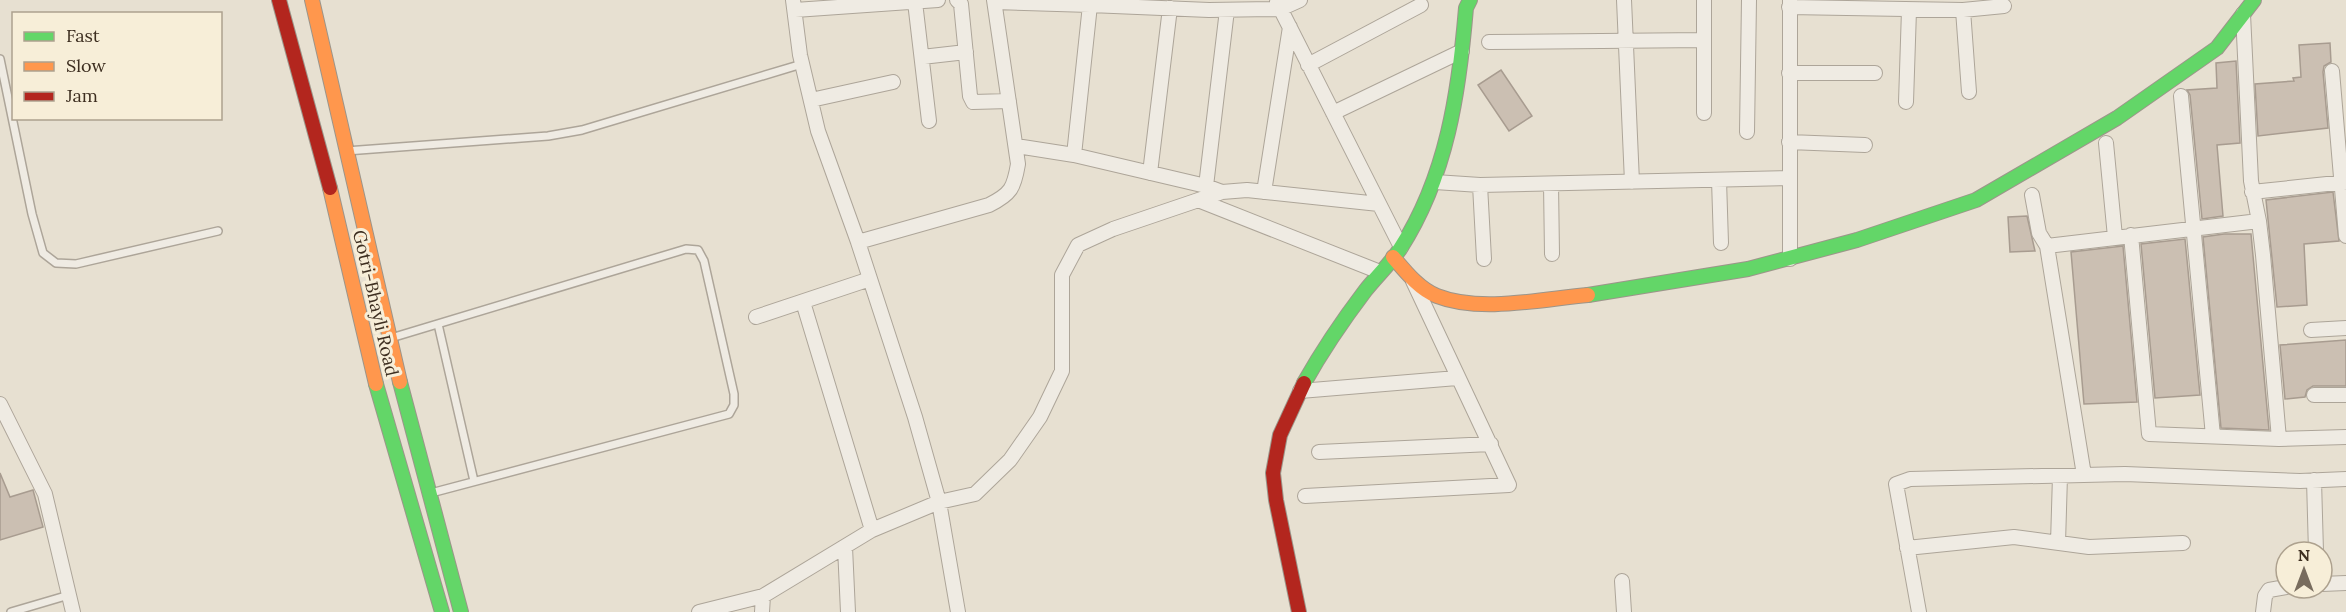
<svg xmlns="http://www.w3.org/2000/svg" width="2346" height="612" font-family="Lora,serif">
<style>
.building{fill:#cbbfb2;stroke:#a89c90;stroke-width:1.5}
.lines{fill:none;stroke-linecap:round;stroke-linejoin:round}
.lane-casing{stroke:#ada599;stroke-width:10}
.street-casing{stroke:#ada599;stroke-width:16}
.fast-casing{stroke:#9c958a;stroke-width:16}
.slow-casing{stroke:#9c958a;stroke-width:16}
.jam-casing{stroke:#9c958a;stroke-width:16}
.lane{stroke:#efebe3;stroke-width:7}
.street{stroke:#efebe3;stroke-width:14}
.fast{stroke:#63d668;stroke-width:14}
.slow{stroke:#ff974d;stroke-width:14}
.jam{stroke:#b3261e;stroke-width:14}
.labels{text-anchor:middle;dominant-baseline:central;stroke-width:6;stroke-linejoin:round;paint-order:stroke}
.street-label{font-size:18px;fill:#3d2e20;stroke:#f7eed8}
</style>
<rect width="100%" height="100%" fill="#e7e0d1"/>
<path class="building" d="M2330,43L2331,62L2324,66L2323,72L2328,128L2258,136L2255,84L2294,81L2293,78L2301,77L2299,45Z
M2236,61L2240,143L2217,145L2223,216L2202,219L2190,95L2187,90L2217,88L2216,63Z
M1501,70L1532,116L1509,131L1478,85Z
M2333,192L2339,241L2304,244L2307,305L2277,307L2266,200Z
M2027,216L2035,251L2010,252L2008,217Z
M2224,234H2251L2269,430L2221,428L2203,237Z
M2185,239L2200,395L2155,398L2141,244Z
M2123,246L2137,402L2084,404L2071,252Z
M2346,340V386H2313L2307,390L2305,397L2285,399L2280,345Z
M0,473L10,497L33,490L43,527L0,540Z"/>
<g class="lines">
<g class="lane-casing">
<path id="lane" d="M0,59L32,214L43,253L56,263L76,264L218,231
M346,151L548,136L582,130L802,64
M438,324L474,481
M391,338L686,249L698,250L704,261L734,394V405L729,414L431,493
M11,612L69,595"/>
</g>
<g class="street-casing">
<path id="street" d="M793,0L800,55L818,131L858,242L915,417L939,502L958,612
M957,0L961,4L970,96L973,102L1009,101
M1624,0L1632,182
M1790,0V259
M915,2L929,121
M995,2L1090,5
M1277,2L1401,247
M1789,7L1963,10L2004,6
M795,10L938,0
M1963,10L1969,92
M2243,14L2251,181L2259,221L2263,255L2279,439
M1489,42L1704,40
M922,57L966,52
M1308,65L1421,5
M2332,71L2346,236
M1789,73H1875
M2181,96L2213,436
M811,100L893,82
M1906,102L1909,10
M1333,113L1462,51
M1704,113V0
M1747,132L1749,0
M1789,142L1865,145
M2106,143L2115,237
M1016,146L1074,155L1206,186L1222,192
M1074,155L1090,5L1209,10L1280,9L1300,0
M1150,173L1170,8
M1719,180L1721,243
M1435,182L1480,185L1789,178
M1551,184L1552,254
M1480,185L1484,259
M1206,186L1227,10
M1264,192L1290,27
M2252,192L2346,182
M2032,195L2039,233L2047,246
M1198,200L1380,272
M2131,235L2149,434L2279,439L2346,437
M858,242L989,205C1011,194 1014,188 1018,164L994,0
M803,302L872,530
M756,317L870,279
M2311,330L2346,328
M1300,391L1457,378
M2314,395H2346
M0,404L45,494L73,612
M1319,452L1491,444
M2084,475L2047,246L2259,221
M2314,480L2316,552
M1305,496L1509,485L1413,281
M2058,543L2060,476
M845,547L848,612
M1907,548L2014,537L2089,547L2183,543
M1622,581L1624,612
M2322,584L2346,583
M699,612L763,596L872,530L939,502L975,494L1010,460L1040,417L1062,371V275L1078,245L1113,229L1222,192L1247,190L1379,204
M762,612L763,596
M1919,612L1896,484L1910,479L2125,474L2300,481L2346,479
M2263,612L2265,596L2269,590L2286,587"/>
</g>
<g class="fast-casing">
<path id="fast" d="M1588,295L1748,269L1857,240L1976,200L2117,118L2217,48L2254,0
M400,382L461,612
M1304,383C1322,351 1343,320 1365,291C1376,277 1390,264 1400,249C1447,176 1459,92 1466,8L1470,0
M376,384L442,612"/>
</g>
<g class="slow-casing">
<path id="slow" d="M312,0L400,382
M330,188L376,384
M1393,257C1405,271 1419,289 1437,296C1480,313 1543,299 1588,295"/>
</g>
<g class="jam-casing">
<path id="jam" d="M279,0L330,188
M1299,612L1276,500L1273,473L1280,435L1304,383"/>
</g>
<use href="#lane" class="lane"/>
<use href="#street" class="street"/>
<use href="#fast" class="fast"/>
<use href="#slow" class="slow"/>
<use href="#jam" class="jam"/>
</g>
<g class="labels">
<g class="street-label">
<text transform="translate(376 303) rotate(77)">Gotri-Bhayli Road</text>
</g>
</g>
<rect x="12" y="12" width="210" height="108" fill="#f7eed8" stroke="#ada18e" stroke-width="1.5"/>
<rect x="24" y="32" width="30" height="9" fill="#63d668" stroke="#ada18e" stroke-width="1.5"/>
<text x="66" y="42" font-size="18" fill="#3d2e20">Fast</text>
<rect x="24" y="62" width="30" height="9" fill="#ff974d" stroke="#ada18e" stroke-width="1.5"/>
<text x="66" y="72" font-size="18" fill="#3d2e20">Slow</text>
<rect x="24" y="92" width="30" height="9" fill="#b3261e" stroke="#ada18e" stroke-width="1.5"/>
<text x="66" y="102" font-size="18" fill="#3d2e20">Jam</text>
<g transform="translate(2304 570)"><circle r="28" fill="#f7eed8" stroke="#ada18e" stroke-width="1.5"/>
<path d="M0-4.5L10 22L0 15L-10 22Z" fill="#786c5e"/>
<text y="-9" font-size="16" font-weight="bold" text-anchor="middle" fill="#3d2e20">N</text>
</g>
</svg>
